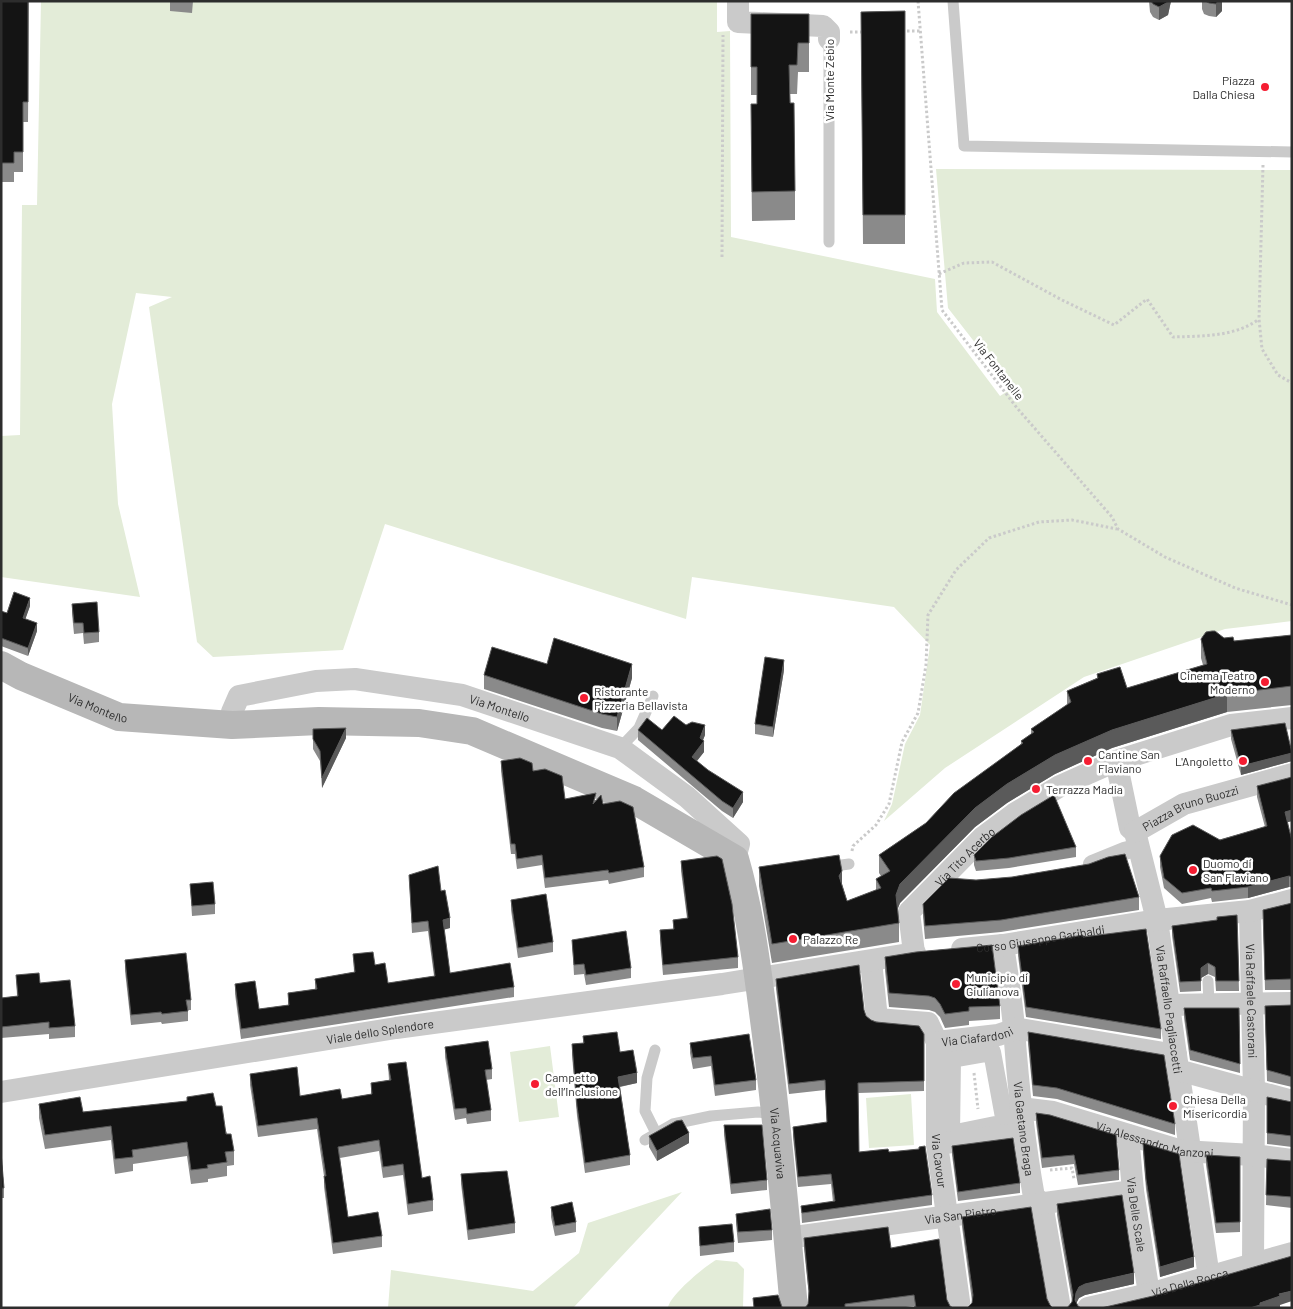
<svg xmlns="http://www.w3.org/2000/svg" width="1293" height="1309" font-family="Barlow,sans-serif">
<style>
.green{fill:#e3ecd8}
.lines{fill:none;stroke-linecap:round;stroke-linejoin:round}
.path{stroke:#cacaca;stroke-width:3;stroke-dasharray:2.5 2.5;stroke-linecap:butt}
.service{stroke:#cacaca;stroke-width:11}
.pedestrian{stroke:#cacaca;stroke-width:18}
.minor{stroke:#cacaca;stroke-width:22}
.secondary{stroke:#b7b7b7;stroke-width:28}
.wall{fill:#8a8a8a}
.shaded-wall{fill:#5a5a5a}
.building{fill:#141414;stroke:#5a5a5a}
.poi-dot{fill:#f51d32;stroke:#fff;stroke-width:2}
.labels{text-anchor:middle;dominant-baseline:central;stroke-width:5;stroke-linejoin:round;paint-order:stroke}
.street-label{font-size:12px;fill:#2d2d2d;stroke:#fff}
.poi-label{font-size:12px;fill:#2d2d2d;stroke:#fff;text-anchor:start}
</style>
<rect width="100%" height="100%" fill="#fff"/>
<path class="green" d="M41,1H717V32L730,31L731,237L935,279L937,312L1000,396L1011,389L948,308L936,169L1292,170V621L1225,629L1084,677L945,768L884,821L892,804L905,744L920,715L930,645L894,607L692,577L686,619L385,524L343,650L213,657L197,642L149,307L172,297L136,293L112,404L118,504L140,597L1,577V436L20,435L22,205H37Z
M550,1046L559,1117L519,1122L510,1052Z
M911,1094L914,1145L869,1148L866,1098Z
M682,1192L573,1308H388L391,1270L533,1291L579,1253L588,1223Z
M716,1260L737,1262L744,1269L743,1308H668C669,1296 705,1266 716,1260Z"/>
<g class="lines">
<path class="path" d="M918,1L942,310L1017,408L1112,517L1118,529L1165,557L1235,588L1292,605
M902,31H920
M850,32H864
M1263,165L1259,319L1262,349L1278,375L1292,383
M722,257L723,35
M939,274L964,263L992,262L1062,300L1114,325L1147,299L1173,337C1202,336 1235,337 1259,319
M852,851L853,846L876,825L889,804L902,742L918,713L926,665L928,615L956,570L989,538L1039,522L1072,520L1117,529
M974,1073L978,1109
M1050,1170L1072,1168L1074,1179"/>
<path class="service" d="M953,1L964,146L1292,152
M829,242V39
M620,748L639,728L653,696
M827,867L849,864
M1208,981L1209,1003
M655,1050L647,1078L645,1111L656,1133
M645,1140L673,1124L711,1116L758,1112L775,1114"/>
<path class="pedestrian" d="M1092,864L1124,851L1140,847
M992,1052L1005,1123L951,1134L952,1059Z"/>
<g class="minor">
<path d="M738,1V22L823,26L829,32V39"/>
<path id="s1" d="M232,725V712L239,696L316,681L355,679L462,695L620,748L687,797L739,844L735,859"/>
<path d="M1116,761L1130,828L1135,832"/>
<path id="s2" d="M1135,832L1157,920L1176,1055L1209,1277"/>
<path id="s3" d="M1135,832L1184,804L1292,774"/>
<path id="s4" d="M1250,911L1254,1090L1253,1264"/>
<path id="s5" d="M1003,945C1007,972 1012,1001 1014,1029C1018,1085 1024,1141 1034,1197L1042,1203L1060,1308"/>
<path id="s6" d="M962,949L1003,945L1157,920L1250,911L1292,900"/>
<path id="s7" d="M914,953L909,912L983,837L1014,814L1060,786L1116,761L1231,725L1292,718"/>
<path id="s8" d="M871,961L877,1019L928,1023L937,1042L998,1035L1007,1032L1014,1028L1176,1055"/>
<path d="M1169,1005L1292,1003"/>
<path id="s9" d="M937,1042V1144L960,1308"/>
<path d="M1178,1070L1292,1101"/>
<path id="s10" d="M1,1092L396,1028L722,984L915,953"/>
<path id="s11" d="M1020,1108L1053,1112L1182,1151L1253,1155L1292,1160"/>
<path id="s12" d="M1128,1135L1133,1191L1149,1294"/>
<path d="M937,1144L1024,1133"/>
<path id="s13" d="M787,1238L1133,1191"/>
<path id="s14" d="M1088,1308L1149,1294L1292,1253"/>
</g>
<path class="secondary" id="s15" d="M1,665L21,676L119,717L232,725L319,721L419,723L472,731L634,800L735,859C750,911 757,966 764,1020C777,1116 785,1212 794,1308"/>
</g>
<path class="wall" d="M1,1H29L28,122H23V172H14V182H1Z
M170,1H193L192,13L170,11Z
M1149,1H1171L1168,15L1159,20L1153,17L1150,12Z
M1202,1H1222V11L1216,17L1209,16L1204,14L1202,9Z
M905,11V244H863L861,12Z
M751,14H809V72H798L797,94H790L795,191V220L752,221L751,133L757,104V95H751Z
M72,604L99,632V642L84,644L83,633L74,634L72,614Z
M30,606L25,619L37,631L28,656L1,646V611L7,613Z
M1292,635V705L1227,712L1112,748L1055,774L1007,803L975,827L900,903L898,908L899,923V942L772,963L759,886V867L842,884L847,901L876,890V879L881,876L879,873V855L926,823L1021,744V741L1031,734V729L1067,705V691L1097,678V674L1127,688L1203,665L1201,658V639L1224,638L1234,641Z
M547,664L632,678L617,731L602,728L484,689V675Z
M784,670L773,737L755,734V724Z
M313,729L346,738L322,788L320,761L313,749Z
M638,730H662L705,735L703,740L704,752L697,761L743,802L733,818L722,811L638,740Z
M1231,730L1292,751V761L1241,775L1231,739Z
M501,761L533,771L565,799L596,800L603,804L644,867V877L609,884L608,880L545,888L542,865L517,869L515,854H511L501,771Z
M1292,777V821L1287,822L1292,841V887H1289L1248,898L1212,902L1211,898L1182,904L1164,888L1160,867V856L1265,827L1257,797V786Z
M1076,847V857L1009,868L976,871L974,865V855Z
M681,861L738,957V968L663,975L660,940V930L673,929V920L687,918L681,871Z
M409,875L441,891L450,928L444,929L450,973L514,987V997L241,1039L235,994V984L259,1009L288,1005V993L315,989V979L354,972L353,954L375,965L388,983L434,976L428,931L412,933Z
M190,884L215,904V914L192,916Z
M1139,897V910L1001,932L925,939L923,917V904Z
M511,900L553,942V952L518,958L511,910Z
M1292,903V990H1265L1263,910Z
M1237,915L1239,991H1216L1215,977L1208,974L1201,978V991L1180,992L1172,936V926L1217,920V917Z
M1083,937L1161,1029V1039L1026,1017L1018,956V946Z
M572,940L631,968V978L586,985L584,974L574,975Z
M885,957L1000,1006V1019L969,1021V1025L945,1028L940,1017L935,1012L929,1010L889,1007L885,971Z
M125,960L191,1000V1010H188V1021L162,1024L161,1022L131,1025L125,971Z
M16,975L40,983L75,1026V1037L49,1039V1034L1,1038V998L17,996Z
M776,979L864,1010L866,1016L871,1020L924,1034V1091L858,1093L859,1152H889L932,1195V1205L802,1223L801,1206L833,1202L831,1184L798,1187L793,1137V1127L827,1123L825,1090L789,1094L776,989Z
M1292,1005V1087L1267,1081L1265,1006Z
M1184,1008H1239L1240,1073L1190,1060L1184,1018Z
M1028,1032L1175,1124V1135L1057,1099L1033,1096L1028,1044Z
M583,1036L620,1052L637,1083L620,1087L630,1155V1165L585,1173L577,1116L572,1055V1044L583,1043Z
M690,1043L756,1080V1090L715,1096L711,1066L693,1069L690,1053Z
M445,1047L492,1069V1079L486,1080L491,1110V1121L467,1124L466,1118L455,1120L445,1057Z
M388,1064L422,1178L433,1200V1211L408,1215L403,1175L383,1178L379,1151L340,1158L348,1217L382,1236V1247L333,1254L324,1187V1176L317,1129L258,1137L250,1085V1074L300,1096L342,1099L371,1094V1083L389,1080Z
M187,1097L216,1106L234,1151V1165L227,1166V1176L208,1179V1182L191,1184L187,1156L133,1164V1171L115,1174L111,1140L45,1149L39,1118V1104L83,1112L187,1101Z
M1267,1097L1292,1102V1147L1267,1144Z
M1036,1113L1119,1170V1180L1078,1185L1074,1164L1042,1168L1036,1123Z
M724,1125L767,1180V1190L731,1194L724,1135Z
M649,1136L689,1143L657,1161L649,1147Z
M1143,1143L1194,1267L1160,1277L1146,1189L1143,1153Z
M952,1146L1020,1183V1193L958,1201L952,1155Z
M1,1152L4,1188V1198H1Z
M1206,1155L1240,1157V1232L1216,1233L1206,1165Z
M1267,1159L1292,1161V1208L1266,1205Z
M461,1174L515,1223V1233L468,1240L461,1184Z
M1057,1204L1134,1284L1085,1295L1079,1298L1076,1302L1078,1306L1069,1307L1072,1301L1057,1215Z
M551,1207L576,1222V1232L555,1236L551,1217Z
M736,1214L772,1230V1240L738,1243L736,1224Z
M962,1217L1047,1299L1050,1305L968,1307L972,1303V1301L962,1227Z
M699,1227L734,1242V1252L700,1256Z
M804,1238L891,1248L947,1300L950,1306L953,1308H914V1306L898,1308H805L808,1304L809,1296L804,1249Z"/>
<path class="shaded-wall" d="M1168,1H1171L1168,15L1159,20V7Z
M1218,1H1222V11L1216,17V4Z
M30,598V606L23,626V618Z
M37,623V631L28,656V648Z
M784,660V670L773,737V727Z
M632,664V678L617,731V717Z
M1291,686H1292L1291,705Z
M1227,694V712L1112,748L1055,774L1007,803L975,827L900,903L896,913V895L900,884L975,808L1007,784L1055,755L1112,730Z
M705,725V735L701,745L704,741V752L692,767V757Z
M346,728V738L322,788V778Z
M1292,753V761L1241,775V766Z
M743,792V802L733,818V808Z
M1292,810V821L1285,823V812Z
M842,871V890L839,876Z
M1289,876V887L1248,898V887Z
M450,918V928L443,930V920Z
M1208,963V974L1201,978V991V968Z
M637,1073V1083L618,1087V1077Z
M689,1133V1143L657,1161V1151Z
M1194,1257V1267L1160,1277V1267Z
M1134,1273V1284L1085,1295L1079,1298L1076,1304L1075,1308L1076,1293L1079,1287L1085,1284Z
M1292,1291V1301L1280,1305V1307L1278,1308H1250L1279,1294Z"/>
<path class="building" d="M1,1H28V102H23V152H14V163H1Z
M1151,1H1168V2L1159,7L1153,4Z
M1205,1H1218L1216,4L1209,3Z
M905,11V215H863L861,12Z
M751,14H809V43H798L797,65H789L790,103H794L795,191L752,192L751,104H757V67H751Z
M14,592L30,598L23,618L37,623L28,648L1,638V611L7,613Z
M97,602L99,632L84,633L83,623H74L72,604Z
M1212,631H1215L1224,638L1233,637L1234,641L1292,635V686L1227,694L1112,730L1055,755L1007,784L975,808L900,884L896,895L899,923L772,944L759,867L839,855L842,871L839,876L847,901L881,888L876,879L890,871L879,855L926,823L954,793L1023,743L1021,741L1034,732L1031,729L1071,702L1067,691L1098,678L1097,674L1120,667L1127,688L1207,664L1201,639L1206,632Z
M554,638L632,664L617,717L602,714L484,675L492,647L547,664Z
M765,657L784,660L773,727L755,724Z
M674,716L686,725L692,722L705,725L700,738L704,741L692,757L708,770L743,792L733,808L722,801L638,730L647,718L662,730Z
M1285,723L1292,753L1241,766L1231,730Z
M346,728L322,778L320,751L313,739V729Z
M520,758L532,763L533,771L545,769L562,776L565,799L596,793L593,804L601,795L603,804L620,801L633,807L644,867L609,873L608,870L545,878L542,855L517,859L515,844H511L501,761Z
M1292,777V810L1285,812L1292,841V877L1289,876L1248,887L1212,891L1211,888L1182,893L1164,878L1160,856L1172,835L1193,825L1220,840L1267,826L1257,786Z
M1054,795L1076,847L1009,858L976,861L974,855L992,837L1021,815Z
M1125,854L1139,897L1001,920L925,926L923,904L949,878L976,880L1012,877L1089,864L1108,857Z
M717,856L722,859L732,904L738,957L663,965L660,930L674,929L673,920L688,918L681,861Z
M438,866L441,891L445,890L450,918L443,920L450,973L510,963L514,987L241,1029L235,984L255,981L259,1009L289,1005L288,993L317,989L315,979L355,972L353,954L373,952L375,965L385,963L388,983L435,976L428,921L412,923L409,875Z
M213,882L215,904L192,906L190,884Z
M546,894L553,942L518,948L511,900Z
M1292,903V979L1265,980L1263,910Z
M1237,915L1239,981H1216L1215,967L1208,963L1201,968V981L1180,982L1172,926L1217,920V917Z
M1146,929L1161,1029L1026,1007L1018,946L1083,935V937Z
M626,931L631,968L586,975L584,964L574,965L572,940Z
M992,945L1000,1006L969,1007V1011L945,1014L940,1004L935,998L929,996L889,993L885,957L916,952Z
M186,953L191,1000H186L188,1011L162,1014L161,1012L131,1015L125,960Z
M859,965L864,1010L866,1016L871,1020L876,1022L919,1026L924,1034V1081L858,1083L859,1152L888,1149L889,1152L919,1149V1147L925,1146L932,1195L802,1213L801,1206L835,1201L831,1174L798,1177L793,1127L827,1122L825,1080L789,1084L776,979Z
M39,973L40,983L70,980L75,1026L49,1028V1022L1,1027V998L18,996L16,975Z
M1292,1005V1077L1267,1070L1265,1006Z
M1184,1008H1239L1240,1064L1190,1050Z
M617,1032L620,1052L633,1050L637,1073L618,1077L630,1155L585,1163L577,1106L572,1044L584,1043L583,1036Z
M1028,1032L1164,1055L1175,1124L1057,1088L1033,1085Z
M749,1034L756,1080L715,1085L711,1056L693,1058L690,1043Z
M488,1041L492,1069L485,1070L491,1110L467,1114L466,1108L455,1109L445,1047Z
M406,1062L422,1178L430,1176L433,1200L408,1204L403,1164L383,1167L379,1140L338,1147L348,1217L378,1212L382,1236L333,1243L324,1176H326L317,1118L258,1126L250,1074L297,1067L300,1096L340,1089L342,1099L372,1094L371,1083L391,1080L388,1064Z
M213,1093L216,1106H222L226,1134H231L234,1151L225,1152L227,1162L207,1165L208,1168L191,1170L187,1142L132,1150L133,1157L115,1159L111,1126L45,1135L39,1104L80,1097L83,1112L187,1101V1097Z
M1267,1097L1292,1102V1136L1267,1133Z
M1036,1113L1050,1115L1116,1135L1119,1170L1078,1175L1074,1155L1042,1158Z
M682,1120L689,1133L657,1151L649,1136L676,1121Z
M724,1125H762L767,1180L731,1184Z
M1013,1138L1020,1183L958,1192L952,1146Z
M1143,1143L1179,1154L1194,1257L1160,1267L1146,1179Z
M1,1152L4,1188H1Z
M1206,1155L1240,1157V1222L1216,1223Z
M1267,1159L1292,1161V1197L1266,1195Z
M507,1171L515,1223L468,1230L461,1174Z
M1122,1195L1134,1273L1085,1284L1079,1287L1076,1293L1075,1300L1078,1306L1081,1308H1067L1072,1302L1073,1295L1057,1204Z
M572,1202L576,1222L555,1226L551,1207Z
M1031,1207L1047,1299L1050,1305L1053,1308H967L972,1303L973,1295L962,1217Z
M770,1209L772,1230L738,1232L736,1214Z
M732,1224L734,1242L700,1246L699,1227Z
M888,1227L891,1248L939,1239L947,1300L950,1306L953,1308H916L914,1295L845,1304V1308H805L808,1304L809,1291L804,1238Z
M1292,1256V1291L1279,1294L1280,1296L1260,1303V1305L1250,1308H1101L1153,1296Z
M778,1295L782,1307L783,1308H754L753,1298Z"/>
<g class="poi-dot">
<circle cx="1265" cy="87" r="5"/>
<circle cx="1265" cy="682" r="5"/>
<circle cx="584" cy="698" r="5"/>
<circle cx="1088" cy="761" r="5"/>
<circle cx="1243" cy="761" r="5"/>
<circle cx="1036" cy="789" r="5"/>
<circle cx="1193" cy="870" r="5"/>
<circle cx="793" cy="939" r="5"/>
<circle cx="956" cy="984" r="5"/>
<circle cx="535" cy="1084" r="5"/>
<circle cx="1173" cy="1106" r="5"/>
</g>
<g class="labels">
<g class="street-label">
<text transform="translate(829 80) rotate(-90)">Via Monte Zebio</text>
<text transform="translate(999 369) rotate(52)">Via Fontanelle</text>
<text stroke="none"><textPath href="#s15" startOffset="106">Via Montello</textPath></text>
<text stroke="none"><textPath href="#s1" startOffset="296">Via Montello</textPath></text>
<text stroke="none"><textPath href="#s3" startOffset="61">Piazza Bruno Buozzi</textPath></text>
<text stroke="none"><textPath href="#s7" startOffset="120">Via Tito Acerbo</textPath></text>
<text stroke="none"><textPath href="#s6" startOffset="79">Corso Giuseppe Garibaldi</textPath></text>
<text stroke="none"><textPath href="#s4" startOffset="90">Via Raffaele Castorani</textPath></text>
<text stroke="none"><textPath href="#s2" startOffset="181">Via Raffaello Pagliaccetti</textPath></text>
<text stroke="none"><textPath href="#s10" startOffset="384">Viale dello Splendore</textPath></text>
<text stroke="none"><textPath href="#s8" startOffset="171">Via Ciafardoni</textPath></text>
<text stroke="none"><textPath href="#s5" startOffset="185">Via Gaetano Braga</textPath></text>
<text stroke="none"><textPath href="#s11" startOffset="139">Via Alessandro Manzoni</textPath></text>
<text stroke="none"><textPath href="#s15" startOffset="1064">Via Acquaviva</textPath></text>
<text stroke="none"><textPath href="#s9" startOffset="119">Via Cavour</textPath></text>
<text stroke="none"><textPath href="#s13" startOffset="175">Via San Pietro</textPath></text>
<text stroke="none"><textPath href="#s12" startOffset="80">Via Delle Scale</textPath></text>
<text stroke="none"><textPath href="#s14" startOffset="105">Via Della Rocca</textPath></text>
</g>
<g class="poi-label">
<text x="1255" y="80" text-anchor="end">Piazza<tspan x="1255" dy="14">Dalla Chiesa</tspan></text>
<text x="1255" y="675" text-anchor="end">Cinema Teatro<tspan x="1255" dy="14">Moderno</tspan></text>
<text x="594" y="691">Ristorante<tspan x="594" dy="14">Pizzeria Bellavista</tspan></text>
<text x="1098" y="754">Cantine San<tspan x="1098" dy="14">Flaviano</tspan></text>
<text x="1233" y="761" text-anchor="end">L'Angoletto</text>
<text x="1046" y="789">Terrazza Madia</text>
<text x="1203" y="863">Duomo di<tspan x="1203" dy="14">San Flaviano</tspan></text>
<text x="803" y="939">Palazzo Re</text>
<text x="966" y="977">Municipio di<tspan x="966" dy="14">Giulianova</tspan></text>
<text x="545" y="1077">Campetto<tspan x="545" dy="14">dell’Inclusione</tspan></text>
<text x="1183" y="1099">Chiesa Della<tspan x="1183" dy="14">Misericordia</tspan></text>
</g>
</g>
<rect width="1293" height="1309" fill="none" stroke="#2d2d2d" stroke-width="5"/>
</svg>
